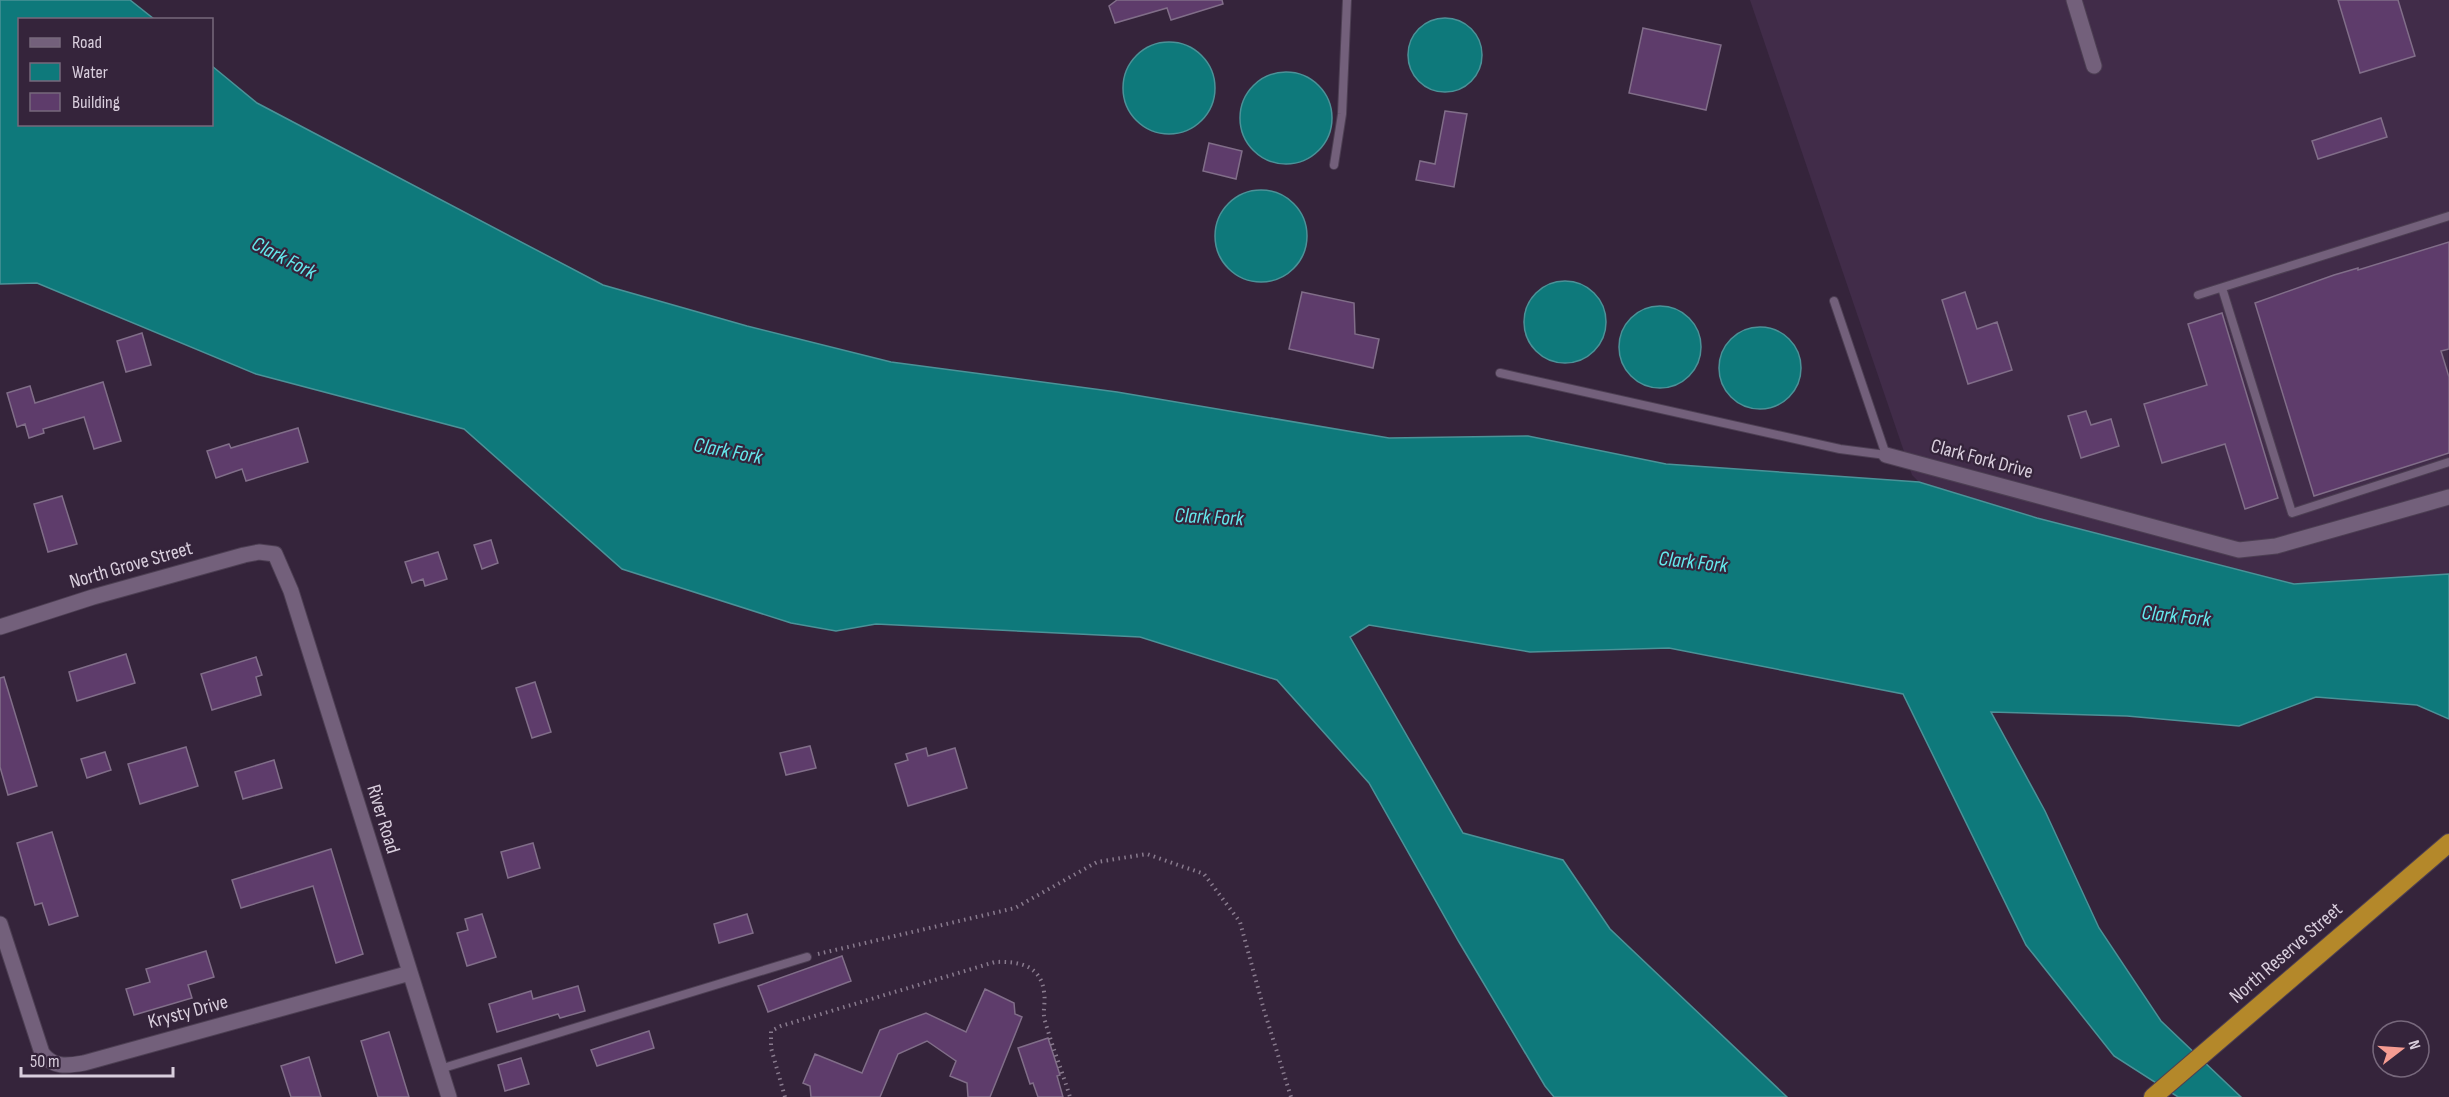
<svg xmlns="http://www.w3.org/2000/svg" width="2449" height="1097" font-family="'Sofia Sans Condensed',sans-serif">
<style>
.built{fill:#412c49}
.water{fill:#0e797b;stroke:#4b9298;stroke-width:1.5}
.building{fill:#5e3c6b;stroke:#816e89;stroke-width:1.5}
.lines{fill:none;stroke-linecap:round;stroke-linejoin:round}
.lane-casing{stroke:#4d3f53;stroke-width:10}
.street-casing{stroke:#4d3f53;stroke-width:17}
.highway-casing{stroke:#4d3f53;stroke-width:20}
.path{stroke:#897b8e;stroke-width:4;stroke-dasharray:1.5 4.5;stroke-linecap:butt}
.lane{stroke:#73607b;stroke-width:8}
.street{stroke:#73607b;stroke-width:15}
.highway{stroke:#b4882a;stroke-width:18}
.labels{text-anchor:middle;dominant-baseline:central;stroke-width:4.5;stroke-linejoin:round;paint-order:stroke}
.street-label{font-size:20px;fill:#d9cedd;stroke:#35243b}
.water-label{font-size:21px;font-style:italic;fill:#64e9ed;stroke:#35243b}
</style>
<rect width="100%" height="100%" fill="#35243b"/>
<path class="built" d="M1750,0H2449V574L2294,584L2037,518L1919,482L1912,475Z"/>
<path class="water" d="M0,0H130L154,19L20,20V124H212V66L257,103L603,285L747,326L891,362L1117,392L1389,438L1528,436L1666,464L1919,482L2037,518L2294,584L2449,574V719L2417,705L2316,697L2239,726L2127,716L1991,712L2045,811L2099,928L2161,1021L2241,1097H2178L2114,1056L2026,945L1903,694L1669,648L1530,652L1369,625L1350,637L1463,833L1563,860L1610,929L1787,1097H1554L1545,1086L1459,942L1369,783L1277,680L1140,637L876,624L836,631L791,623L622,569L464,429L256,374L37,283L0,284Z
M1408 55a37 37 0 1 1 74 0a37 37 0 1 1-74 0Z
M1123 88a46 46 0 1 1 92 0a46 46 0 1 1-92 0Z
M1240 118a46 46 0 1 1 92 0a46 46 0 1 1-92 0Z
M1215 236a46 46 0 1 1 92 0a46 46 0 1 1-92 0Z
M1524 322a41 41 0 1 1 82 0a41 41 0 1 1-82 0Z
M1619 347a41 41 0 1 1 82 0a41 41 0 1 1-82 0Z
M1719 368a41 41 0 1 1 82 0a41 41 0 1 1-82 0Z"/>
<path class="building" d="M1117,0H1222L1223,4L1171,20L1167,8L1115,23L1109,6Z
M2338,0H2398L2415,56L2360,73Z
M1643,28L1721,45L1706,110L1629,93Z
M1445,111L1467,114L1454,187L1416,180L1420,161L1435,164Z
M2381,118L2387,137L2318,159L2312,141Z
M1209,143L1242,151L1236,179L1203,171Z
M2449,242V349L2441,351L2449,377V453L2314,496L2255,303L2334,275L2358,268V270Z
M1302,292L1354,303L1355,334L1379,339L1373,368L1289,349Z
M1965,292L1977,329L1997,322L2012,370L1968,384L1942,300Z
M2222,313L2278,498L2245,509L2225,444L2162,463L2144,404L2207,385L2188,324Z
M142,333L151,365L126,372L117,341Z
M103,382L121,441L94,449L84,417L43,429L44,433L29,438L25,424L17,427L7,393L30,386L35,403Z
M2086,411L2091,425L2111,419L2119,446L2081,458L2068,416Z
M298,428L308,462L246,481L242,469L216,478L207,451L229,444L231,448Z
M62,496L77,544L48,552L34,504Z
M491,540L498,563L482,569L474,545Z
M438,552L447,579L425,586L423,579L412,583L405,562Z
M126,654L135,683L77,701L69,672Z
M256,657L262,675L256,677L261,695L212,710L201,674Z
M4,677L37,786L8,795L0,767V678Z
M535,682L551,732L532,738L516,688Z
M810,746L816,768L786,775L780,753Z
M186,747L198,786L140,804L128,764Z
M926,748L928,756L955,748L967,788L908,806L895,764L908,760L906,754Z
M105,752L111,770L87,778L81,759Z
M274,760L282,788L243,799L235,772Z
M52,832L78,916L49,925L42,903L35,905L17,843Z
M533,843L540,868L508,878L501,852Z
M331,849L363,954L336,963L313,886L241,908L232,880Z
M482,914L496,957L467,966L457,933L468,930L465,919Z
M747,914L753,933L719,943L714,924Z
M206,951L214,977L188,985L192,998L134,1015L126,989L150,982L146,969Z
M842,956L851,981L768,1012L758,986Z
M578,986L585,1011L560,1018L558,1014L497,1032L489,1004L531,991L533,999Z
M985,989L1014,1003L1015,1014L1022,1017L990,1097H968L967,1083L950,1076L956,1061L927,1041L898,1054L880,1097H811L810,1086L803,1083L815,1054L862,1073L880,1030L926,1013L966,1032Z
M649,1031L654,1048L597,1066L591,1050Z
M389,1032L409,1097H378L361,1041Z
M1048,1038L1060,1075L1057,1076L1063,1097H1038L1033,1083L1030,1084L1018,1048Z
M309,1057L321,1097H291L281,1066Z
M521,1058L529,1084L505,1091L498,1065Z"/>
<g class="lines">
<g class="lane-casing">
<path id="lane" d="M1334,165L1342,114L1347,0
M2222,288L2292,513L2449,462
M2198,295L2449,216
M1500,373L1840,449L1886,455L1834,301
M440,1069L807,957"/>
</g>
<g class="street-casing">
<path id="street" d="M2074,0L2094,66
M1886,455L2239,550L2276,546L2449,497
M0,627L93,597L244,555L259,552L275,554L291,591L449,1097
M0,924L42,1053C53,1068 67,1066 84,1063L410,973"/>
</g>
<g class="highway-casing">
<path id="highway" d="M2153,1097L2449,843"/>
</g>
<path class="path" d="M818,954L1015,908L1097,862L1147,854L1204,874L1240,922L1264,1010L1291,1097
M785,1097L771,1048V1031L781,1026L995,962C1018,961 1041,965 1044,992C1046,1002 1042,1012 1045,1021C1052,1046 1062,1071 1070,1097"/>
<use href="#lane" class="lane"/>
<use href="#street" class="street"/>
<use href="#highway" class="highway"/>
</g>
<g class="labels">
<g class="street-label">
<text transform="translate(1982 459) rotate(15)">Clark Fork Drive</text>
<text transform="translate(131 565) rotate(-16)">North Grove Street</text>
<text transform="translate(383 819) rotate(73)">River Road</text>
<text transform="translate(2286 953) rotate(-41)">North Reserve Street</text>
<text transform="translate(188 1012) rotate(-15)">Krysty Drive</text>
</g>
<g class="water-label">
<text transform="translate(284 258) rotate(27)">Clark Fork</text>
<text transform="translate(728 451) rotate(11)">Clark Fork</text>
<text transform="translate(1209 517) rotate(3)">Clark Fork</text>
<text transform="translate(1693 562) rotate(6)">Clark Fork</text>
<text transform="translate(2176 616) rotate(6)">Clark Fork</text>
</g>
</g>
<rect x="18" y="18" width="195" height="108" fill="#35243b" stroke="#77687c" stroke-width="1.5"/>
<rect x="30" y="38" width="30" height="9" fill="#73607b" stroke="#77687c" stroke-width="1.5"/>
<text x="72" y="48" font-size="18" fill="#d9cedd">Road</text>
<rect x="30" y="63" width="30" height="18" fill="#0e797b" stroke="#77687c" stroke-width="1.5"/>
<text x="72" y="78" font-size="18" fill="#d9cedd">Water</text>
<rect x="30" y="93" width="30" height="18" fill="#5e3c6b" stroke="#77687c" stroke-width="1.5"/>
<text x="72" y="108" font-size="18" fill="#d9cedd">Building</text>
<g transform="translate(2401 1049) rotate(73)"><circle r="28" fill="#35243b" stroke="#77687c" stroke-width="1.5"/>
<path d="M0-4.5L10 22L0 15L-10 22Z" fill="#f59c92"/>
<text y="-9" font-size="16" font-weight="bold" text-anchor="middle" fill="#d9cedd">N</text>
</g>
<path d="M21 1067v9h152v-9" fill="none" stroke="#d9cedd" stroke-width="3"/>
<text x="30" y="1067" font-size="18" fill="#d9cedd" stroke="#35243b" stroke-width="4.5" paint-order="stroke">50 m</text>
</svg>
